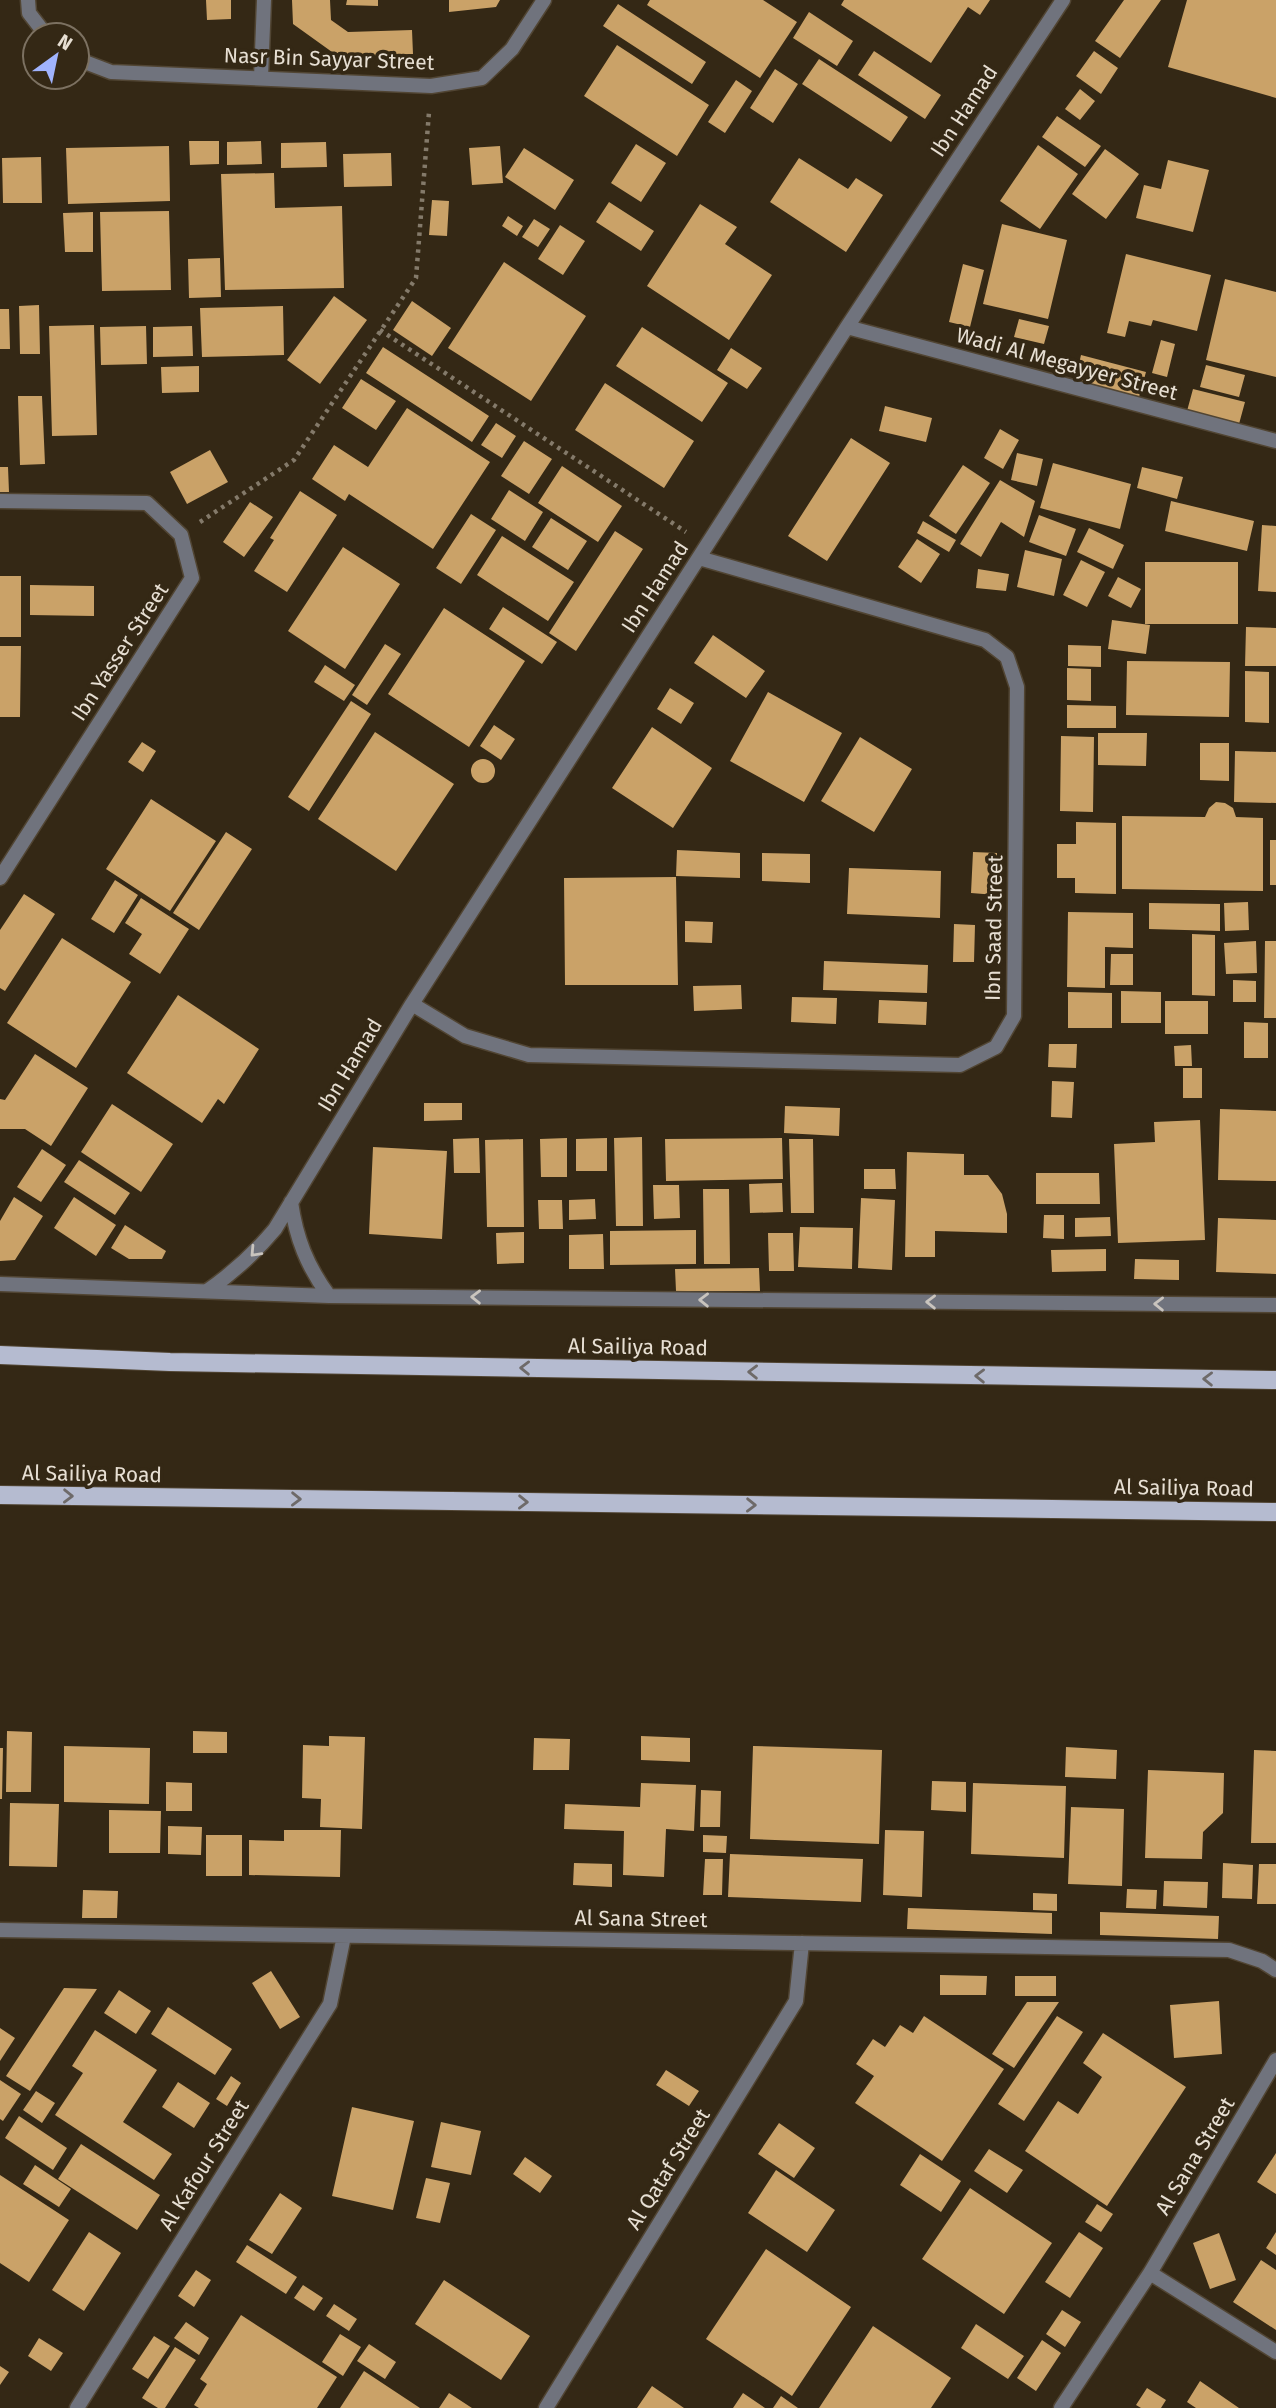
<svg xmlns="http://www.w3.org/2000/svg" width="1276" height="2408" font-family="'Fira Sans',sans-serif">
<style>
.building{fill:#caa268}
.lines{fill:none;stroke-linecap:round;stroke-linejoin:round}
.service-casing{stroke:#514533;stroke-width:17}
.minor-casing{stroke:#514533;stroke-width:17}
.primary-casing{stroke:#514533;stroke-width:20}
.path{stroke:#847a6a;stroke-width:4.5;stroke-dasharray:3.5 5;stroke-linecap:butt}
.service{stroke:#70737d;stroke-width:14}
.minor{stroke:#70737d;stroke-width:14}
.primary{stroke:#b5bbd0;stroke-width:18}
.oneway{stroke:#c9c4be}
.oneway2{stroke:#6e6a69}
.labels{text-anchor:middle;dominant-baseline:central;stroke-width:7;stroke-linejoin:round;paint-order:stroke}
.street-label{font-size:21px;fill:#e7dfd3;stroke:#342815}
</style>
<rect width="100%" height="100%" fill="#342815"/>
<path class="building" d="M206,0H231V19L207,20Z
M292,0H330L331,20L348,32L412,30L413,54L339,57L293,24Z
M347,0H378V6L346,5Z
M449,0H500L496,7L449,12Z
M650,0H763L797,22L760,78L647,5Z
M844,0H990L980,15L968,7L931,63L841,5Z
M1124,0H1161L1120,58L1095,41Z
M1187,0H1276V98L1168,67Z
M618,4L706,62L692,84L603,26Z
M809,12L853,41L837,66L793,38Z
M617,45L709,105L677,156L584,96Z
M874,51L941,95L925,119L858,75Z
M1094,51L1118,68L1101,94L1076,76Z
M819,59L908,117L891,142L802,84Z
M775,69L798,84L773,123L750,108Z
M736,80L752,91L725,133L708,122Z
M1080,89L1095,101L1080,120L1065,109Z
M1057,116L1101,146L1085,167L1042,137Z
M189,141H219V164L190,165Z
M261,141L262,164L227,165V142Z
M326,142L327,167L281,168V143Z
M636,144L666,163L641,202L611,183Z
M1038,145L1078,174L1040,229L1000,201Z
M169,146L170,201L68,204L66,148Z
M500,146L503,183L472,185L469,148Z
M524,148L574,180L555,210L505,177Z
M1105,149L1139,174L1106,219L1072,194Z
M391,153L392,186L344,187L343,154Z
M41,157L42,203H3L2,158Z
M799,158L848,189L856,178L883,195L846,252L770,202Z
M1168,160L1209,170L1193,232L1136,218L1144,185L1161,189Z
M274,173L275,208L342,206L344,288L225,290L221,174Z
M432,200L449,201L447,236L429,235Z
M609,202L654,231L641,251L596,222Z
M700,204L737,227L725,244L772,275L729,340L647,286Z
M169,211L171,290L102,291L100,212Z
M93,212V252H65L63,213Z
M508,216L523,226L517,236L502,226Z
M534,219L550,229L538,247L522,237Z
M1002,224L1067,240L1048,319L983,304Z
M560,225L585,241L563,275L538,259Z
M1126,254L1211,275L1197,331L1153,320L1151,326L1129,321L1125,337L1107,333Z
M220,258L221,297L189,298L188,259Z
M504,262L586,316L531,401L448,348Z
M963,264L984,270L970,327L949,322Z
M1225,279L1276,292V377L1206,360Z
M334,296L367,320L320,384L287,360Z
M412,301L451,328L432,356L393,330Z
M39,305L40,354H20L19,306Z
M283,306L284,355L202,357L200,308Z
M0,309H9L10,349H0Z
M1019,319L1049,326L1044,344L1014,337Z
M94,325L97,435L52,436L49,326Z
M146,326L147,364L101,365L100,327Z
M192,326L193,356L153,357V327Z
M642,327L728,383L702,422L616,366Z
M1161,340L1175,344L1167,377L1152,373Z
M383,347L489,416L472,442L366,373Z
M731,348L762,368L747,389L717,370Z
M1081,355L1146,372L1139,397L1075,381Z
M1206,365L1245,375L1239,397L1200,387Z
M199,366V392L162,393L161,367Z
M361,379L396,401L376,430L342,408Z
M605,383L694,441L664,488L575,430Z
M1193,389L1245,402L1239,424L1187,411Z
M18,396H42L45,464L20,465Z
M885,406L932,418L926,442L879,431Z
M407,408L490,462L433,549L349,494L345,501L312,479L334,445L368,467Z
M496,423L516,436L502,458L481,445Z
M1000,429L1019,440L1003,469L984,458Z
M851,438L890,463L827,561L788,536Z
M524,441L552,459L529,494L501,476Z
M210,450L228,482L187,504L170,472Z
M1017,453L1043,459L1037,486L1011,480Z
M1053,463L1131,484L1120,529L1040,508Z
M963,465L990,483L956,534L929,516Z
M562,466L622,506L598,542L538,503Z
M0,467H8L9,492H0Z
M1142,467L1183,477L1177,499L1137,488Z
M1000,480L1035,501L1024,537L1001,522L981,557L960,544Z
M509,490L543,512L525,541L491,519Z
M300,491L337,515L287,592L254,571L274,540L270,538Z
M1171,501L1254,521L1247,551L1165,531Z
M250,502L273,517L244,557L223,542Z
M471,514L496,530L461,584L436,568Z
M1039,515L1076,529L1066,556L1029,542Z
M551,518L587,541L568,570L532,547Z
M923,521L956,540L949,552L917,533Z
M1262,525L1276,526V592L1258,591Z
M1089,528L1124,545L1113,569L1077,552Z
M615,531L643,549L576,651L549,633Z
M502,536L574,582L548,621L477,575Z
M917,539L940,554L921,583L898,567Z
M343,547L400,584L345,669L288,631Z
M1025,550L1062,559L1054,596L1017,587Z
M1081,560L1105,572L1087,607L1063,595Z
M1145,562H1238V624H1145Z
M978,569L1009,574L1006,591L976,588Z
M0,576H21V637H0Z
M1118,577L1141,589L1131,608L1108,596Z
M30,585L94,586V616L30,615Z
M503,607L557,642L542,664L489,629Z
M444,608L525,661L469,747L388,694Z
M1112,620L1150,625L1146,654L1108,649Z
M1246,627L1276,628V666H1245Z
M713,635L765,671L746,698L694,663Z
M385,644L401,654L367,705L352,695Z
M1068,645L1101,646V667L1068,666Z
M0,646H21L20,717H0Z
M1127,661L1230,662L1229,717L1126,715Z
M325,665L355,685L344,701L314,682Z
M1067,668L1091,669V701L1067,700Z
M1245,671L1269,672V723L1245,722Z
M670,688L694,703L681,724L657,709Z
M768,692L842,733L804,802L730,761Z
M351,701L371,714L309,811L288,797Z
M1067,705L1116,706V728H1067Z
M494,725L515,739L501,760L480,746Z
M652,727L712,768L673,828L612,788Z
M375,732L454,784L396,871L318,819Z
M1098,733H1147L1146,766L1098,765Z
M1061,736L1094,737L1093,812L1060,811Z
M860,737L912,769L874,832L821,801Z
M142,742L156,751L143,772L128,762Z
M1200,743H1229V781L1200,780Z
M1235,751L1276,752V803L1234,802Z
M471 771a12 12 0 1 1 24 0a12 12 0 1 1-24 0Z
M151,799L216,841L170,911L106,869Z
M1216,802L1225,803L1233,808L1236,817L1263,818V891L1122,889V816L1205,817L1209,808Z
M1076,822L1116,823V894L1075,893V878H1057V844H1076Z
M226,832L252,849L199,930L173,913Z
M1270,840H1276V885H1270Z
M677,850L740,853V878L676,876Z
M973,852L997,853L996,895L971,893Z
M762,853L810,854V883L762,881Z
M849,868L941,871L940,918L847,914Z
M676,877L678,985H565L564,878Z
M115,880L138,895L114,933L91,919Z
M24,894L55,914L5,991L0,988V930Z
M141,898L189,929L160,974L129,954L142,934L125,923Z
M1248,902L1249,930L1225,931L1224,903Z
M1149,903L1220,904V931L1149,929Z
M1068,912L1133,913V948L1105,947V988L1067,987Z
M685,921L713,922L712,943L685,942Z
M954,924L975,925L974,962H953Z
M1192,934L1215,935V996L1192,995Z
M62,938L131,982L76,1068L7,1023Z
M1256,941L1257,973L1226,974L1224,943Z
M1265,941H1276V1018H1264Z
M1111,954H1133V985H1110Z
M824,961L928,965L927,993L823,990Z
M1233,980L1256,981V1002H1233Z
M741,985L742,1009L694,1011L693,986Z
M1121,991L1161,992V1023H1121Z
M1068,992L1112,993V1028H1068Z
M178,995L259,1049L224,1104L218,1099L202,1123L127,1073Z
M792,997L837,998L836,1024L791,1022Z
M879,1000L927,1002L926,1025L878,1023Z
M1165,1001H1208V1034H1165Z
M1244,1022L1268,1023V1058H1244Z
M1049,1044H1077L1076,1068L1048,1067Z
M1191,1045L1192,1066H1175L1174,1046Z
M35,1054L88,1088L51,1146L25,1129H0V1099L5,1100Z
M1183,1068H1202V1098H1183Z
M1052,1081L1074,1082L1072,1118L1051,1117Z
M424,1103H462V1120L424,1121Z
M112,1104L173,1144L141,1192L81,1152Z
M785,1106L840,1108L839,1136L784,1133Z
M1220,1109L1276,1111V1181L1218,1180Z
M1200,1120L1205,1240L1118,1243L1114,1144L1155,1142L1154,1122Z
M642,1137L643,1226H616L614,1138Z
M479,1138L480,1173H454L453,1139Z
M567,1138V1177H541L540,1139Z
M607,1138V1171H576V1139Z
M782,1138L783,1179L666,1181L665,1139Z
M523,1139L524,1227H487L485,1140Z
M789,1139H813L814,1213H791Z
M373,1147L447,1151L442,1239L369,1234Z
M42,1149L66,1165L41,1202L17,1187Z
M907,1152L964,1154V1175H988L1002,1194L1007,1214V1233L935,1231V1257H905Z
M79,1160L130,1193L115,1215L64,1182Z
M864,1169H895L896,1189H864Z
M1036,1173H1099L1100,1204H1036Z
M782,1183L783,1212L750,1213L749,1184Z
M653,1185H679L680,1218L654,1219Z
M703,1189H729L730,1264H704Z
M14,1197L43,1216L15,1260L0,1261V1221Z
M74,1197L116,1225L96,1256L54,1228Z
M861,1198L895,1200L892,1270L858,1268Z
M595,1199L596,1219L569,1220V1200Z
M538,1200H562L563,1229H539Z
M1044,1215H1064V1239L1043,1238Z
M1110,1217L1111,1236L1075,1237V1218Z
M1218,1218L1276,1220V1274L1216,1272Z
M125,1225L166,1251L162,1259H129L111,1248Z
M800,1227L853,1228L852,1269L798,1267Z
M696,1230V1264L610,1265V1231Z
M524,1232V1263L497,1264L496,1233Z
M768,1233H793L794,1271H769Z
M603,1234L604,1269H569V1235Z
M1106,1249V1271L1052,1272L1051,1250Z
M1135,1259L1179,1260V1280L1134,1279Z
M759,1268L760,1291H676L675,1269Z
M7,1731L32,1732L31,1792H6Z
M193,1731L227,1732V1753H193Z
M329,1736L365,1737L362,1829L320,1827L321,1799L302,1798L303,1745L329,1746Z
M641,1736L690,1738V1762L641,1760Z
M534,1738L570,1739L569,1770H533Z
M64,1746L150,1748L149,1804L64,1802Z
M753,1746L882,1750L879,1844L750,1839Z
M1066,1747L1117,1750L1116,1779L1065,1777Z
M0,1748H3L2,1799H0Z
M1254,1750L1276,1751V1843H1251Z
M1148,1770L1224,1773L1223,1813L1203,1832L1202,1859L1145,1858Z
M932,1781L966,1782V1812L931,1810Z
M166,1782L192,1783V1811H166Z
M641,1783L696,1785L694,1831L666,1829L664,1877L623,1875L624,1831L564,1829L565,1804L640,1807Z
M973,1783L1066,1786L1064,1858L971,1854Z
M701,1790L721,1791L720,1827H700Z
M10,1803L59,1804L57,1867L9,1866Z
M1071,1807L1124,1809L1122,1886L1068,1884Z
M109,1810L161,1811L160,1853H109Z
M168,1826L202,1827L201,1855L168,1854Z
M284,1830H341L340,1877L249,1875V1840L284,1841Z
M885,1830L924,1831L922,1897L883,1895Z
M206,1835H242V1876H206Z
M703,1835L727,1836L726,1853L703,1852Z
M730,1854L863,1859L861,1902L728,1897Z
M705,1859H723L722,1895H703Z
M574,1863L612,1864V1887L573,1885Z
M1223,1863L1253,1865L1252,1899L1222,1898Z
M1259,1864H1276V1904H1257Z
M1164,1881L1208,1882L1207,1908L1163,1906Z
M1127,1889L1157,1890L1156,1909L1126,1908Z
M83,1890L118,1891L117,1918H82Z
M1033,1893L1057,1894V1911L1033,1910Z
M908,1908L1052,1913V1934L907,1929Z
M1100,1912L1219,1916L1218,1939L1100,1935Z
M271,1971L300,2017L280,2029L252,1983Z
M940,1975L987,1976L986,1995H940Z
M1015,1976H1056V1996H1015Z
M64,1988L97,1989L30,2091L6,2076Z
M119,1990L151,2011L136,2034L104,2013Z
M1219,2001L1222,2054L1174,2058L1170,2005Z
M1027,2002H1059L1014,2068L992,2054Z
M168,2007L232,2049L215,2075L151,2034Z
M924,2016L1004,2069L942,2161L855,2103L874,2076L856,2064L873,2039L885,2047L900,2025L913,2033Z
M1057,2016L1083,2032L1024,2121L998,2104Z
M0,2028L15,2038L0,2061Z
M95,2030L157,2070L123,2122L172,2154L154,2180L55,2115L83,2073L72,2066Z
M1103,2033L1186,2087L1107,2206L1025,2151L1058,2101L1078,2114L1102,2077L1083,2063Z
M666,2070L699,2091L689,2106L656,2085Z
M231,2076L241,2083L227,2106L216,2099Z
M0,2080L21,2094L3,2121L0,2119Z
M178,2082L210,2103L194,2128L162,2107Z
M36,2091L55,2103L42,2123L23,2110Z
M352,2107L414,2121L393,2210L332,2196Z
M19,2116L67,2148L53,2170L5,2138Z
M441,2122L481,2131L471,2175L431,2167Z
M779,2123L815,2148L794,2178L758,2154Z
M81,2144L160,2195L137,2230L58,2179Z
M989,2149L1023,2170L1007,2193L974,2171Z
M1276,2153V2194L1257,2182Z
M920,2154L961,2181L941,2212L900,2185Z
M525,2157L552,2176L540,2193L513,2174Z
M35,2165L71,2189L59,2207L23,2184Z
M776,2170L835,2210L807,2252L748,2213Z
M0,2175L69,2220L29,2282L0,2263Z
M426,2178L450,2183L440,2223L416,2218Z
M970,2188L1052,2243L1004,2314L922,2259Z
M280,2193L302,2208L272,2254L249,2240Z
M1097,2204L1113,2214L1101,2232L1085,2222Z
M89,2232L121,2253L84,2311L52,2290Z
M1079,2232L1103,2248L1070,2298L1045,2282Z
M1276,2232V2255L1266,2248Z
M1219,2233L1236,2280L1210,2289L1193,2243Z
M247,2245L297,2277L286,2294L236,2262Z
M766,2249L851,2307L792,2396L706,2339Z
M1261,2260L1276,2270V2330L1233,2302Z
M196,2270L211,2280L194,2307L178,2296Z
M444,2280L530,2336L501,2380L415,2324Z
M303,2285L323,2298L314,2311L294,2298Z
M334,2304L357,2319L349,2331L326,2316Z
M1062,2310L1081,2322L1065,2347L1046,2334Z
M241,2315L337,2377L317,2408H199L194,2405L207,2384L200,2379Z
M186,2322L209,2338L199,2355L174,2338Z
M976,2324L1024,2356L1008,2379L961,2348Z
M873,2326L951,2378L931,2408H819Z
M340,2334L361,2347L343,2376L322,2362Z
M154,2336L170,2346L148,2379L132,2369Z
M39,2338L63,2353L51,2371L28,2356Z
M1042,2340L1061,2353L1036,2391L1017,2378Z
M369,2344L396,2362L385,2379L357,2361Z
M175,2347L196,2360L165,2408H158L142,2398Z
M0,2366L9,2372L0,2385Z
M364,2371L420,2408H340Z
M1200,2381L1239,2408H1196L1187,2402Z
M652,2386L684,2408H637Z
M1147,2388L1166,2400L1161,2408H1141L1136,2405Z
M449,2393L472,2408H439Z
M743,2393L765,2408H733Z
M781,2396L798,2408H773Z"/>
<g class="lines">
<g class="service-casing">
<path id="service" d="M261,78L264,0"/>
</g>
<g class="minor-casing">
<path id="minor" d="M28,0L29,13L46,35
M77,59L111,72L431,86L482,78L512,49L544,0
M847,327L1276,441
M0,501L147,503L181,535L192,578L0,878
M412,1004L465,1036L529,1055L960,1065L996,1047L1014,1016L1017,687L1007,657L985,640L699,558
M291,1202C296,1238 307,1266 329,1296
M0,1284L329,1296L1276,1305
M207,1291C233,1273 254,1254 275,1229L412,1004L847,327L1063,0
M0,1930L1229,1950L1262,1961L1276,1970
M1150,2273L1276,2352
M77,2408L330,2004L344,1936
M546,2408L796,2001L802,1943
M1061,2408L1150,2273L1276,2060"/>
</g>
<g class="primary-casing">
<path id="primary" d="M0,1355L170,1362L1276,1380
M0,1495L1276,1512"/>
</g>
<path class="path" d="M380,330L686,532
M200,522L294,460L416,278L429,112"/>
<use href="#service" class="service"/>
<use href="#minor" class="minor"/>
<use href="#primary" class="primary"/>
</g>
<defs><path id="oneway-chevron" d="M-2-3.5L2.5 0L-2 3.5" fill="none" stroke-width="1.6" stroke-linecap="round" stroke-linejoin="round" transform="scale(1.75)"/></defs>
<g class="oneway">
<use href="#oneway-chevron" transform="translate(255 1252) rotate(133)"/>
<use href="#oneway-chevron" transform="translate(476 1297) rotate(-179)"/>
<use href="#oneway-chevron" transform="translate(704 1300) rotate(-179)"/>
<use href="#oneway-chevron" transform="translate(931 1302) rotate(-179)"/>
<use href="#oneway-chevron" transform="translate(1159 1304) rotate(-179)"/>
</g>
<g class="oneway2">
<use href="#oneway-chevron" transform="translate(525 1368) rotate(-179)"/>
<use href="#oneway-chevron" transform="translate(753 1372) rotate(-179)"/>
<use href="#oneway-chevron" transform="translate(980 1376) rotate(-179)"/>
<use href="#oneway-chevron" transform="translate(1208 1379) rotate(-179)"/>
<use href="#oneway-chevron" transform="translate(68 1496) rotate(1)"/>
<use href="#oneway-chevron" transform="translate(296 1499) rotate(1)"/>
<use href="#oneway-chevron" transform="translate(523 1502) rotate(1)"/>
<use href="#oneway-chevron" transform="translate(751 1505) rotate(1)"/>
</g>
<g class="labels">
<g class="street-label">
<text transform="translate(329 59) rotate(2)">Nasr Bin Sayyar Street</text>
<text transform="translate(964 111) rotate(-57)">Ibn Hamad</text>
<text transform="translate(1067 364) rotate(15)">Wadi Al Megayyer Street</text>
<text transform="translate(655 587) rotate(-57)">Ibn Hamad</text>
<text transform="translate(120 652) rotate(-57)">Ibn Yasser Street</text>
<text transform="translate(994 928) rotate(-89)">Ibn Saad Street</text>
<text transform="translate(350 1065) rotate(-59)">Ibn Hamad</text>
<text transform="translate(638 1347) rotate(1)">Al Sailiya Road</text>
<text transform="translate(92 1474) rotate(1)">Al Sailiya Road</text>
<text transform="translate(1184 1488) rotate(1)">Al Sailiya Road</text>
<text transform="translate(641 1919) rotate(1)">Al Sana Street</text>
<text transform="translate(1195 2156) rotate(-59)">Al Sana Street</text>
<text transform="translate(204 2165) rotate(-58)">Al Kafour Street</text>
<text transform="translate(668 2169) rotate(-58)">Al Qataf Street</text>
</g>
</g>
<g transform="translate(56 56) rotate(33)"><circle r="33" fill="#342815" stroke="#7c7161" stroke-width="2"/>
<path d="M0-5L12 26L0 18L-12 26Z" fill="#a0b3fd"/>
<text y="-10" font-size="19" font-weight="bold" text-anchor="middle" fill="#e7dfd3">N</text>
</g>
</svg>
